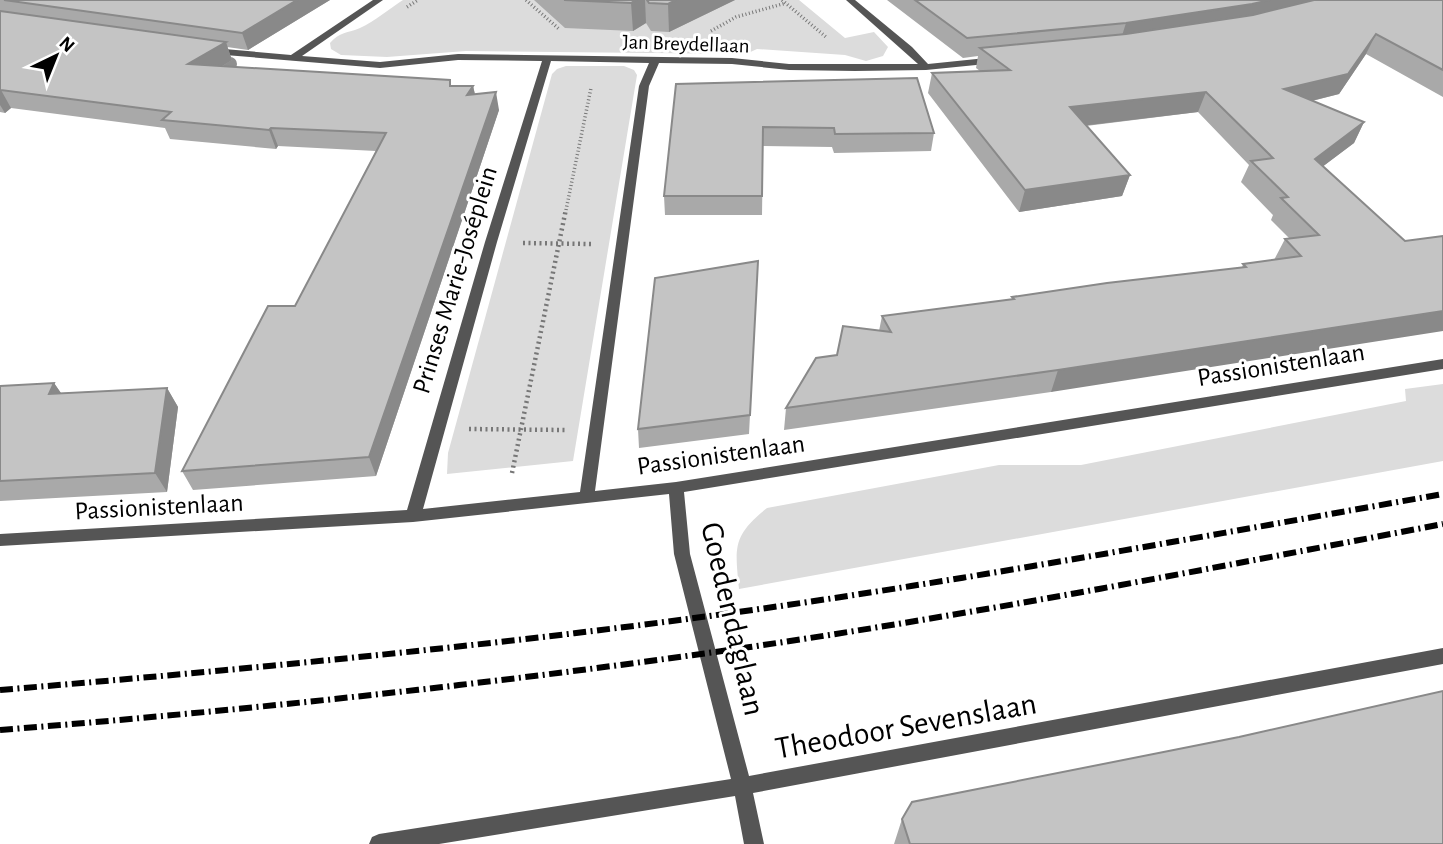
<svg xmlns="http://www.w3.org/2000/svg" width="1443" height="844" font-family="'Alegreya Sans',sans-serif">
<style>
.green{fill:#dcdcdc}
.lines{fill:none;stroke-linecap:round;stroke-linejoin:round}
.path-far1{stroke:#777;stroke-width:3.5;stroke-dasharray:1 2.5;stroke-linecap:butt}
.path{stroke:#777;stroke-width:4.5;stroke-dasharray:2 3.5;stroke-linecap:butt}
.street{fill:#555;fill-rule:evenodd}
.rail{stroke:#000;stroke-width:6;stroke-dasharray:13 4.5 2 4.5;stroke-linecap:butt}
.tree{fill:#8f8f8f}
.wall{fill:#a9a9a9}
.shaded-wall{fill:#898989}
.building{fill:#c4c4c4;stroke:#898989;stroke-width:2}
.labels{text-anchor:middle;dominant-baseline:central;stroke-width:6;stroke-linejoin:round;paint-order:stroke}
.far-street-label{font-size:21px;fill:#000;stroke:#fff}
.street-label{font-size:26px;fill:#000;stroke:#fff}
.near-street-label{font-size:32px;fill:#000;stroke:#fff}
</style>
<rect width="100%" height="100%" fill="#fff"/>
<path class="green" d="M403,0H799L845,38L874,32L888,47L883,56L866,61L845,55L757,49L746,54L466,51L387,57L341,55L331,49L330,43C339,32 348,33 360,28C375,21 389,9 403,0Z
M566,66H624L634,70L637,75L573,461L447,474L448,453L552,74L557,69Z
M1443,384V461L739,589C735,547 732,536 767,508L999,465H1081L1406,401L1405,389Z"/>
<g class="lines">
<path class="path-far1" d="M526,0L559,29
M782,0L826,37
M407,7L418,0
M711,31L736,17L786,3
M566,210L591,88"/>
<path class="path" d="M523,243L592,244
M469,429L565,430
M512,473L566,209"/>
<path class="street" d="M373,0H383L302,56L380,62L458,54L732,58L789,64H918L846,0H855L912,47L928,64L996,57L1001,60L996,63L926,70L855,71L789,70L732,64L659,63L649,86L595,491L676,482L1443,359V369L684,492L690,554L749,776L1443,648V664L753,793L764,844H744L735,796L439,844H369L372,837L379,834L731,779L674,554L669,494L413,522L0,546V534L407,510L485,242L542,61L458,60L380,68L213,54L208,51L213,48L291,55ZM551,61L649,63L639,86L580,492L423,509L497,242Z"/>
<path class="rail" d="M0,690C214,672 428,652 641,625C910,591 1176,541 1443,494
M0,730C251,710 501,683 750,647C982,613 1213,568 1443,524"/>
</g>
<circle class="tree" cx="230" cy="64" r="7"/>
<path class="wall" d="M0,0H330L248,50L227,47L232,60L222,66L451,86H473L475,94L499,110L376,476L193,490L182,471L295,306L376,151L278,146L276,149L170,139L165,128L11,108L5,113L0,112Z
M534,0H735L669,32L651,31L646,23L633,31L565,28Z
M887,0H1443V97L1366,54L1339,94L1312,101L1364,122L1354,143L1323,166L1405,241L1051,392L784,430L786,408L837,355L879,331L882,316L1011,300L1012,297L1242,268L1243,264L1274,260L1285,239L1289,238L1271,220L1273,215L1241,182L1249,165L1198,112L1086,126L1130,175L1122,196L1019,212L928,93L932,73L980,71L976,68L978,56L963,58Z
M676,84L934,133L931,151L834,153L832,147L763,146L762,215H665L664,196Z
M758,261L749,434L639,448L638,429Z
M54,383L61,393L167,388L178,407L167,492L0,501V386Z
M1239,737L1443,844H894L902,819Z"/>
<path class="shaded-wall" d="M297,0H330L248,50L242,33Z
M636,0H645L646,23L633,31L631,3Z
M676,0H735L669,32L668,4Z
M1270,0H1346L1120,42L1126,23Z
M1376,34L1366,54L1339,94L1275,110L1284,89Z
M226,42L232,60L196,82L188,64Z
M473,86L477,104L467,95Z
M1,90L11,108L5,113L0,105V91Z
M496,92L499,110L376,476L369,457Z
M1206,92L1198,112L1064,128L1070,107Z
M1364,122L1354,143L1305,180L1315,159Z
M271,128L278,146L276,149L269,130Z
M1130,175L1122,196L1019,212L1025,190Z
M1443,311V331L1051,392L1058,370Z
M54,383L67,402L49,394Z
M167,388L178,407L167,492L155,473Z"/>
<path class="building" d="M4,0H297L242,33Z
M564,0H636L631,3Z
M647,0H676L668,4L649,3Z
M915,0H1270L1252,4L1126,23L967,38Z
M1314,0H1443V70L1376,34L1348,74L1284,89L1364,122L1315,159L1405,241L1443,236V311L1058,370L786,408L816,358L837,355L843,326L891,332L882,316L1014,299L1012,297L1107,283L1246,267L1243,264L1301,256L1285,239L1319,235L1281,198L1288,197L1251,161L1273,158L1206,92L1070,107L1130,175L1025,190L932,73L1010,70L980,48L1126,34L1253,15Z
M0,11L226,42L188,64L450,80V86H473L467,95L496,92L369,457L182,471L268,306H295L386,133L271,128L269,130L162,120L171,112L1,90L0,91Z
M917,78L934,133L835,134L834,128L763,127L762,196H664L676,84Z
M758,261L750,415L638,429L655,278Z
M54,383L49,394L167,388L155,473L0,481V386Z
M1443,691V844H910L902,819L912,802L1239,737Z"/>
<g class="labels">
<g class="far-street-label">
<text transform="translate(686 44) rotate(2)">Jan Breydellaan</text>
</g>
<g class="street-label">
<text transform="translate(455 280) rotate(-73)">Prinses Marie-Joséplein</text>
<text transform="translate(1281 365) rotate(-9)">Passionistenlaan</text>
<text transform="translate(721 455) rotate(-8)">Passionistenlaan</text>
<text transform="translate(159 507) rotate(-3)">Passionistenlaan</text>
</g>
<g class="near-street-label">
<text transform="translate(733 619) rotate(77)">Goedendaglaan</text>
<text transform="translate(906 726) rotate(-10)">Theodoor Sevenslaan</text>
</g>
</g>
<g transform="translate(56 56) rotate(43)" stroke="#ffffff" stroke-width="5" paint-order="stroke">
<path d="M0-5L12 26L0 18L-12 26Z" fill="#000000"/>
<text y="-10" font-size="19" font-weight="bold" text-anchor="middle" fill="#000000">N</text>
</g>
</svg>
